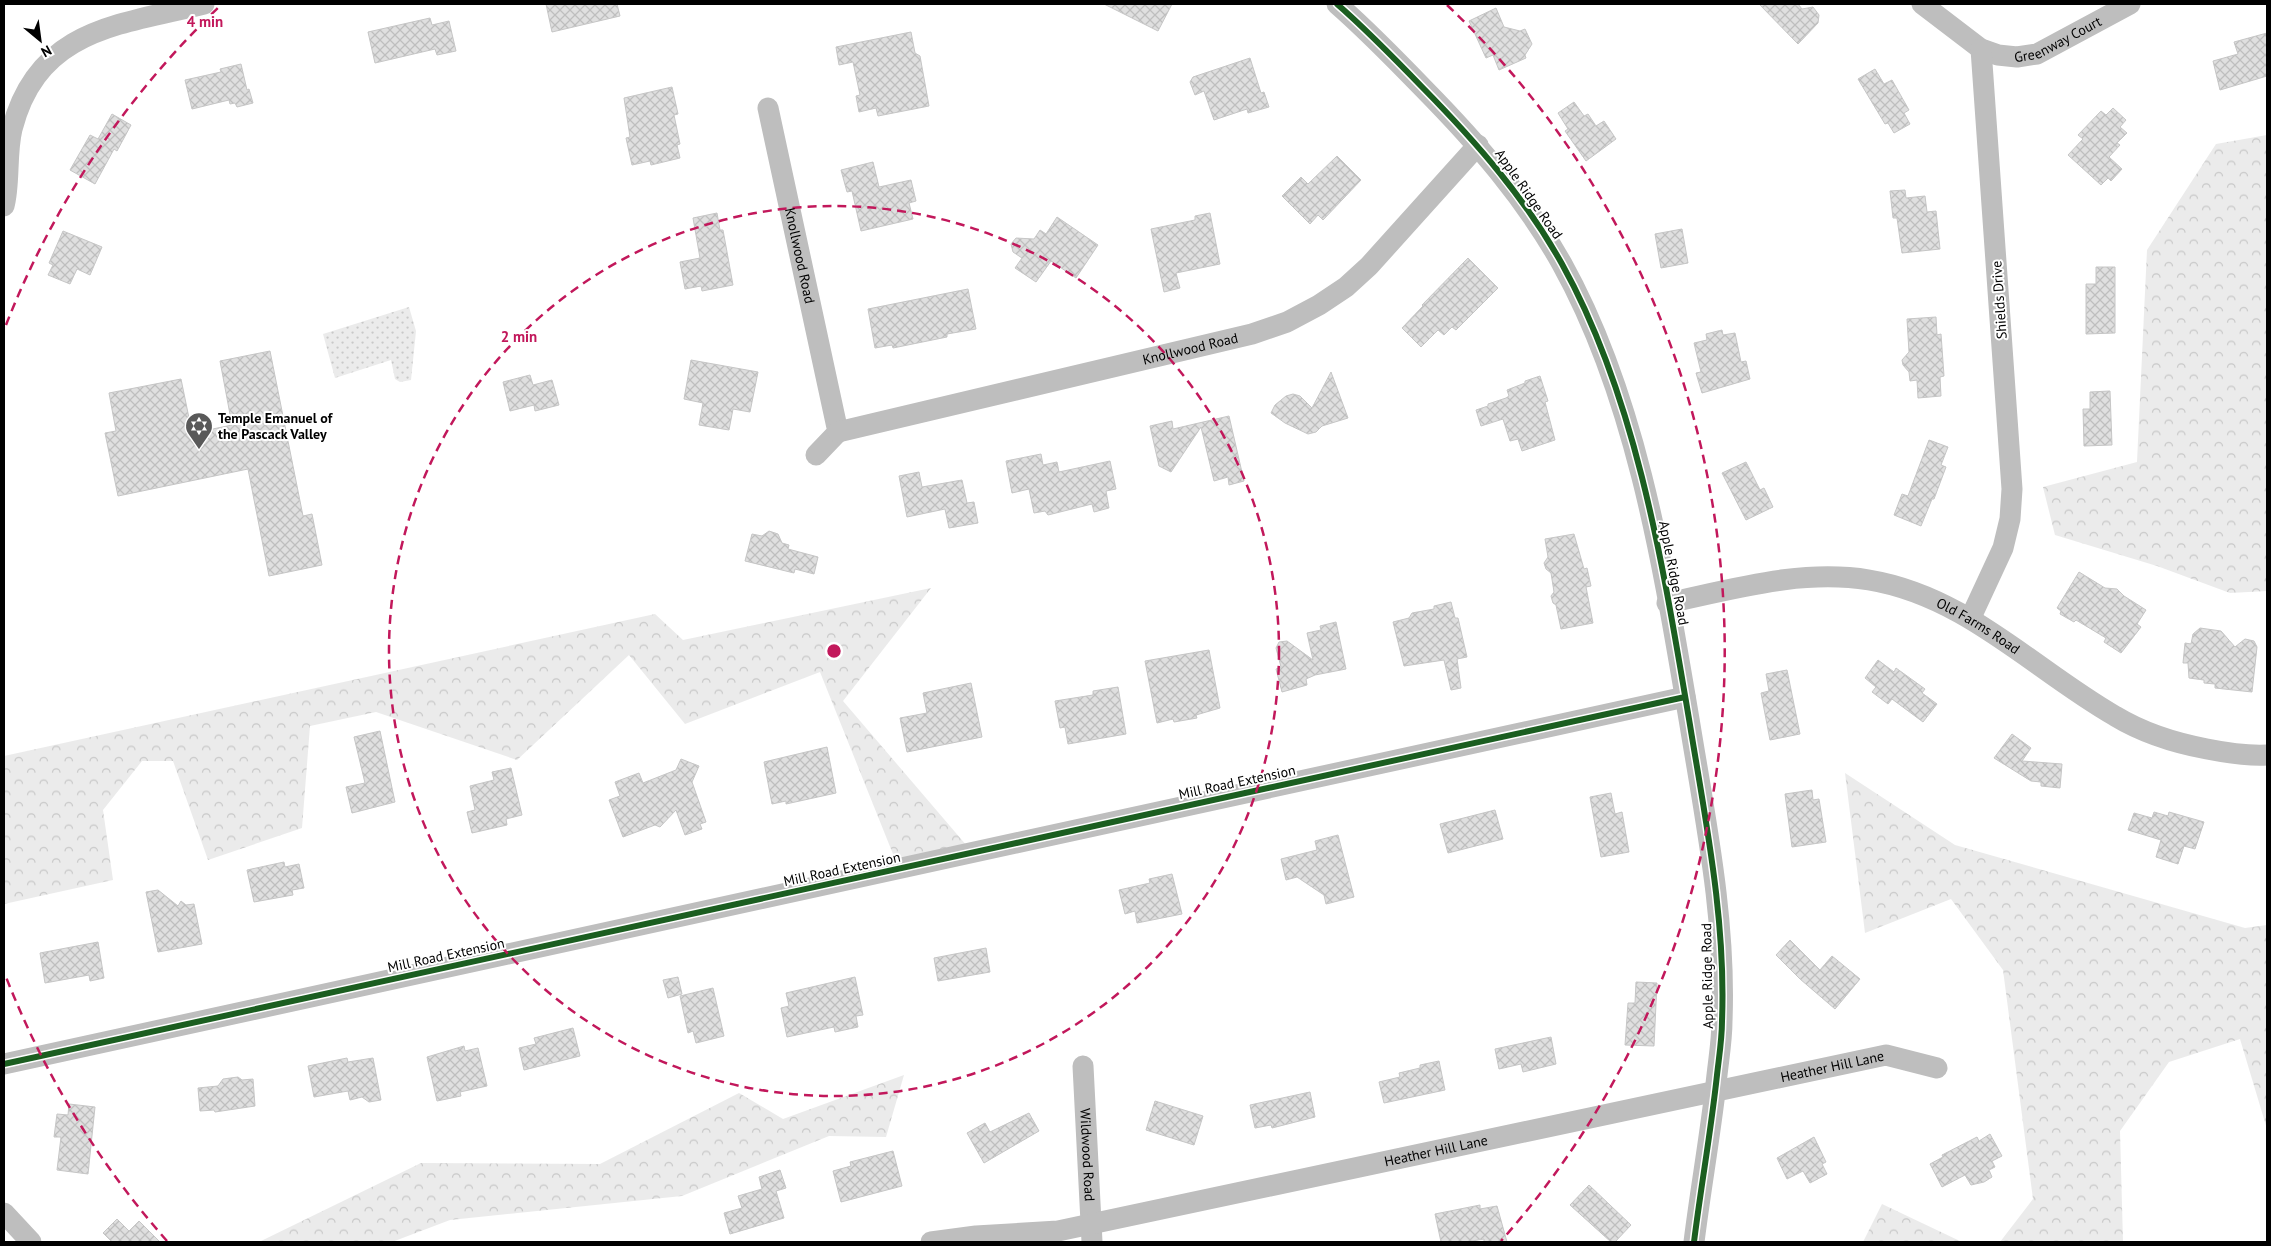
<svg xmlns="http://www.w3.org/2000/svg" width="2271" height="1246" font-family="'PT Sans',sans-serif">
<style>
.grass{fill:url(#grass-dots)}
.forest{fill:url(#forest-crowns)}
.building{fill:url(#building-cross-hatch);stroke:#c6c6c6}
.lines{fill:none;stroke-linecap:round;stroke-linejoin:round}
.minor{stroke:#bebebe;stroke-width:21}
.cycleway-casing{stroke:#fff;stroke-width:9}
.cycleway{stroke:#1b5e20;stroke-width:6}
.ring{fill:none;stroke:#c2185b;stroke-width:2.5;stroke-dasharray:9 6}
.labels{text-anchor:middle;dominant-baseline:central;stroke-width:4;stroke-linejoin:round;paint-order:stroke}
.street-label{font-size:14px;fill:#000;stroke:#fff}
.poi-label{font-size:14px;font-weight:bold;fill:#000;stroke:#fff;text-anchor:start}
.centre{fill:#c2185b;stroke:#fff;stroke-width:2.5}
.ring-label{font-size:15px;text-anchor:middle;font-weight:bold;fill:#c2185b;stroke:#fff;stroke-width:4;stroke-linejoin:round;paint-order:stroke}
</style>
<defs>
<pattern id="grass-dots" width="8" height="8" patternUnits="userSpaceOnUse" patternTransform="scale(1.25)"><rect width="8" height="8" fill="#ebebeb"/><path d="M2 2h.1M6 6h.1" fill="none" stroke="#c8c8c8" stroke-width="1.8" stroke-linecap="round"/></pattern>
<pattern id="forest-crowns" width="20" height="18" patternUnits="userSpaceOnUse" patternTransform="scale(1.25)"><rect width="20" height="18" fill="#ebebeb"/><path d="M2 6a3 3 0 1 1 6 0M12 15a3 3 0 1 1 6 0" fill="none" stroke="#c8c8c8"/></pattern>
<pattern id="building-cross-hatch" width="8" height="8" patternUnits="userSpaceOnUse" patternTransform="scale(1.25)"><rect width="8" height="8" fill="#dfdfdf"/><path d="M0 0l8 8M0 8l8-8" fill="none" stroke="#bebebe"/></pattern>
</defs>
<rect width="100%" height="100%" fill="#fff"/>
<path class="grass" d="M409,307L416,331L411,380L400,382L395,379L391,360L335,378L323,334Z"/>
<path class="forest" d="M2267,135V591L2230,593L2157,566L2055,535L2043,487L2137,462L2147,250L2216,144Z
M931,588L843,701L973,853L899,869L820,672L685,724L629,655L517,760L376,712L310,726L302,828L208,860L173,761H142L103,810L113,880L4,904V756L655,614L683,640Z
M1845,773L1955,845L2245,928L2267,925V1129L2240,1039L2169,1062L2120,1131L2123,1242H2000L2033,1199L2003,970L1951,899L1865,933Z
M904,1075L886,1137L829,1136L682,1196L450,1220L392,1242H259L421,1163L600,1164L739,1093L783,1119Z
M1882,1204L1962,1242H1863Z"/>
<path class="building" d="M546,4H617L620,16L552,32Z
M1104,4H1172L1158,31Z
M1759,4H1798L1802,9L1813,7L1819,15L1818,23L1798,44Z
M1496,8L1504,27L1520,31L1525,29L1532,44L1525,55L1526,58L1499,70L1493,55L1486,58L1469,21Z
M430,18L432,25L449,21L456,51L437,55L435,49L375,63L368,32Z
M911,32L915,53L920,56L929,106L878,116L876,108L859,112L856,96L860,95L853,62L839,65L836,47Z
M2267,33V76L2220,90L2213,61L2238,54L2234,42Z
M1250,58L1261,93L1264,92L1269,107L1248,113L1247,109L1214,120L1204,91L1195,95L1190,82L1193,77Z
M241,64L247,90L249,89L253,103L237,107L235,103L230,104L229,100L192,109L185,80L221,72L220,69Z
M1875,69L1884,84L1892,80L1909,110L1904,113L1910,124L1894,133L1888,123L1885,124L1858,79Z
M672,87L678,114L674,115L680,144L677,145L680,158L651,165L650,161L632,165L626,138L630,137L624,98Z
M1574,102L1584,116L1588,114L1596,126L1604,121L1616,139L1586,161L1565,131L1568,129L1558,113Z
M2113,108L2126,120L2120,127L2127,133L2117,143L2120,145L2109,157L2122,169L2111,181L2108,178L2101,185L2068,155L2083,139L2078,135L2101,111L2106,115Z
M112,114L131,125L117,151L114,149L95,184L70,170L90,135L98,139Z
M1337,156L1361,180L1323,220L1318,215L1310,224L1282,196L1301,177L1308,184Z
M873,162L879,187L911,180L916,201L909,203L913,219L861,231L852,191L847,192L841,170Z
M1905,190L1906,198L1925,196L1927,212L1936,211L1940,249L1902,253L1897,218H1893L1890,191Z
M717,213L720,230H723L733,285L702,291L701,286L685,289L680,262L700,258L693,218Z
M1210,213L1220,264L1176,273L1180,288L1164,292L1151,229L1195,220V216Z
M1057,217L1098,245L1076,278L1051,261L1036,282L1015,268L1022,258L1013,252L1011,244L1016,238L1034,239L1040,230L1046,234Z
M1682,229L1688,263L1661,268L1655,234Z
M63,231L102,247L90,275L77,269L70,284L48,275L53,265L49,263Z
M1468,258L1498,288L1456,330L1452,327L1444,335L1438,330L1421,347L1402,328L1423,306L1422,305Z
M2096,267H2115V333L2086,334V284H2096Z
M968,289L976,329L947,334V337L893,348L892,345L875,348L868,309Z
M1936,317L1937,335L1941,334L1944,376L1940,377L1941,396L1918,398L1917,380L1910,381L1909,372L1903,365L1902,360L1909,352L1907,319Z
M1722,330L1723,335L1735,333L1741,362L1746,361L1750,379L1702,393L1696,373L1701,372L1694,343L1707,340L1706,334Z
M270,351L303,516L312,514L322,565L269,576L248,469L118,496L105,433L116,431L109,393L181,379L189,418L201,416L203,431L232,425L220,361Z
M691,360L758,372L750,412L733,409L729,430L699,425L703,403L684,399Z
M1331,372L1348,418L1322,426L1316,432L1308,434L1285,423L1271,413L1275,405L1286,396L1293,394L1300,396L1312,408Z
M530,375L533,385L552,380L559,405L535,411L534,405L510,411L503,382Z
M1540,376L1548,401L1545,402L1555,440L1522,451L1518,439L1510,441L1503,419L1481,426L1476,410L1488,406V404L1506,398L1509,396L1507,390L1525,383V381Z
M2110,391L2112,445L2084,446L2083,409H2090V392Z
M1229,416L1244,481L1229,485L1228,477L1214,481L1201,427L1171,472L1159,466L1150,426L1172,421L1173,429Z
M1929,440L1948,447L1941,465L1946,467L1934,499H1932L1921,526L1894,515L1902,494L1908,496Z
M1041,454L1043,465L1057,462L1059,472L1110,461L1116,489L1106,491L1109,508L1094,512L1092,504L1048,515L1045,511L1034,513L1029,489L1012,493L1006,461Z
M1746,462L1760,490L1764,488L1773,507L1746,520L1722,473Z
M919,472L922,487L962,480L967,503L974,502L978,523L949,528L945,509L907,517L899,476Z
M769,531L778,534L782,543L789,545L788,549L818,557L814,574L795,569L794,573L745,561L752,534L762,536Z
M1574,534L1584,569L1587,568L1591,586L1586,587L1593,623L1561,629L1556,605L1553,603L1551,596L1554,592L1551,573L1546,569L1544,563L1548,557L1545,539Z
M2079,572L2105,588L2117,589L2124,596L2146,610L2137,624L2141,627L2121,653L2104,642L2106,638L2076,620L2074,622L2060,614L2061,611L2057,608Z
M1451,602L1455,618H1458L1467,657L1457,659L1461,688L1451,690L1444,660L1404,666L1393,622L1409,618L1412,613L1434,609V606Z
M1336,622L1346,669L1315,675L1306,679L1307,685L1282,692L1276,669L1281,667L1276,648L1279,642L1287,641L1313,660L1307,633L1321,630L1320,626Z
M2200,628L2221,631L2235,647L2245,639L2254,641L2257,647L2252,692L2215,688V684L2204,683V680L2189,678L2188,663H2183L2185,643L2191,644L2193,634Z
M1209,650L1220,708L1196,715L1197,718L1174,722L1173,719L1157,723L1145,661Z
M1878,660L1894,672L1896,668L1925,689L1922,693L1937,704L1923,722L1892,699L1888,704L1872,692L1876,687L1865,678Z
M1787,670L1800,734L1770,740L1761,693L1769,691L1766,674Z
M971,683L982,737L907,752L900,718L927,713L923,693Z
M1118,687L1126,734L1068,744L1065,727L1060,728L1055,701L1093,695V691Z
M380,731L395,802L352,813L346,787L365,783L354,737Z
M2012,734L2031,748L2022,761L2062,764L2060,788L2041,786V782L2031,781L1994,758Z
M827,747L836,793L786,804V801L772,804L764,762Z
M681,759L699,766L692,782L706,822L700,824L702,829L685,835L676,810L660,827L655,825L623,837L609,800L620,796L615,782L639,773L643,783L676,770Z
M511,768L522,815L506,819L507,825L472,833L467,812L475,810L470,786L494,780L492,772Z
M1812,790L1813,800L1819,799L1826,842L1792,847L1785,794Z
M1611,793L1615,814L1622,812L1629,852L1601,857L1590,797Z
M1495,810L1503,839L1448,853L1440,824Z
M2154,812L2168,816L2169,812L2204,822L2195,849L2184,846L2178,864L2156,857L2161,840L2128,830L2134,813L2152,818Z
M1338,835L1354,897L1326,904L1324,895L1297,877L1286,880L1281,859L1317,850L1315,841Z
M284,862L285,867L299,864L304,888L292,890L293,895L254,902L247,870Z
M1172,874L1182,914L1137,923L1135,911L1125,914L1119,890L1150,883L1149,879Z
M158,890L178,906L181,901L186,905L194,904L202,944L158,952L146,892Z
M1790,940L1820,970L1832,956L1860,979L1835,1009L1800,979L1776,955Z
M98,942L104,978L90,981L89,975L45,983L40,953Z
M986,948L990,972L938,981L934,958Z
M678,977L682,994L668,998L663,980Z
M855,977L863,1015L856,1016L858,1027L835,1032L834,1027L787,1037L781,1008L789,1006L786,993Z
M1636,982L1657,983L1654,1046L1625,1045L1628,1003H1635Z
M713,988L724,1036L696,1043L693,1031L688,1033L680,996Z
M573,1028L580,1056L524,1070L519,1048L536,1044L534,1038Z
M1551,1037L1556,1064L1523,1072L1521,1064L1499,1069L1495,1049Z
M464,1046L465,1051L478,1048L487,1086L460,1092L461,1096L437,1101L427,1057Z
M347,1058L348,1062L373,1058L381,1100L369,1102L362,1097L350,1100L348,1091L314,1097L308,1066Z
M1439,1061L1445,1090L1384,1103L1379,1082L1400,1077L1399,1073L1420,1068V1065Z
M238,1077L242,1080L253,1079L255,1106L215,1112L214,1110L200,1111L198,1088L218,1086L223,1079Z
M1310,1092L1315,1117L1272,1128L1271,1125L1255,1128L1250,1105Z
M1155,1101L1203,1116L1194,1145L1146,1130Z
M69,1104L95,1107L88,1174L57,1170L61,1137H54L57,1114L68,1115Z
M1029,1113L1039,1131L984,1163L967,1133L985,1123L990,1132Z
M1990,1134L2002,1156L1992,1161L1995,1167L1989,1170L1992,1177L1984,1182L1971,1185L1965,1175L1942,1187L1930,1164L1943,1157L1942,1155L1977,1137L1979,1141Z
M1814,1137L1826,1162L1822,1164L1827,1174L1810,1183L1803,1171L1787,1179L1777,1158Z
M893,1151L902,1186L841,1202L833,1171L851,1166L850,1162Z
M780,1170L786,1188L776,1191L784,1218L730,1234L724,1213L742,1208L738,1196L762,1189L759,1177Z
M1589,1185L1631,1225L1615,1242H1611L1570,1205Z
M1480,1205V1209L1497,1206L1507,1242H1484V1239L1466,1242H1441L1435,1214Z
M117,1219L129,1231L139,1221L160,1242H112L103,1233Z"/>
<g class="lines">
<g class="minor">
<path d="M1337,4C1368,31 1396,60 1424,89C1477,143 1525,198 1562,264C1638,401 1664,572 1690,725C1706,823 1726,921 1722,1021C1722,1039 1719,1057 1717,1075C1711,1131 1701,1186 1694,1242"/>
<path id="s1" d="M1922,4L1981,49L1998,55L2017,57L2037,54L2130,4"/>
<path id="s2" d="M768,108L838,432L816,455"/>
<path d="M4,206C10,184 6,154 12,129C38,29 118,25 204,4"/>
<path id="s3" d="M838,432L1252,334L1287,322L1319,305L1346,287L1369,266L1478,145"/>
<path id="s4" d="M1667,603C1734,589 1801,569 1869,580C1966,596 2033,669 2115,716C2143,733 2175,743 2207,749C2227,753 2247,756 2267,755"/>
<path d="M1971,617L2003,548L2010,519L2012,489L1981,49"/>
<path d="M4,1064L1685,697"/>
<path id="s5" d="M1083,1066L1092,1242"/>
<path d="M4,1213L31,1242"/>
<path id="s6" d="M931,1242L976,1236L1058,1231L1886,1055L1937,1068"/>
</g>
<g class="cycleway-casing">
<path id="cycleway" d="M1337,4C1368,31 1396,60 1424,89C1477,143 1525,198 1562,264C1638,401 1664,572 1690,725C1706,823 1726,921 1722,1021C1722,1039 1719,1057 1717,1075C1711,1131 1701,1186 1694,1242
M4,1064L1685,697"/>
</g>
<use href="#cycleway" class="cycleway"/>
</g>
<g class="ring">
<circle cx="834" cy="651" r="445"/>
<path d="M167 1241A890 890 0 0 1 6 977M6 325A890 890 0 0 1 221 5M1447 5A890 890 0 0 1 1501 1241"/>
</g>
<defs>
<g id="synagogue-pin" transform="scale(1.4375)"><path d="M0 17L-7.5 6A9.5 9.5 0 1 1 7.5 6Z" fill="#595959" stroke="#fff"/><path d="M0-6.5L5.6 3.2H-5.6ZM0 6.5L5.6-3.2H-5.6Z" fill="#fff"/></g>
</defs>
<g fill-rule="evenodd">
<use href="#synagogue-pin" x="199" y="426"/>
</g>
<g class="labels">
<g class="street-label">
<text stroke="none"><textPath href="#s1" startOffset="156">Greenway Court</textPath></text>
<text transform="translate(1529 194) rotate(55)">Apple Ridge Road</text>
<text stroke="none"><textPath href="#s2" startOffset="151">Knollwood Road</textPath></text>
<text transform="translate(1999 300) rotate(-94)">Shields Drive</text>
<text stroke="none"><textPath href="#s3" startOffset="362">Knollwood Road</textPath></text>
<text transform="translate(1674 573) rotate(79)">Apple Ridge Road</text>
<text stroke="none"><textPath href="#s4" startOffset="324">Old Farms Road</textPath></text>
<text transform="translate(1237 782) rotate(-12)">Mill Road Extension</text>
<text transform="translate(842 869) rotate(-12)">Mill Road Extension</text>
<text transform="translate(446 955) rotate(-12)">Mill Road Extension</text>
<text transform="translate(1707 976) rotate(-91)">Apple Ridge Road</text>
<text stroke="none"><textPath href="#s6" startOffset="919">Heather Hill Lane</textPath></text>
<text stroke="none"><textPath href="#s6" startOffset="514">Heather Hill Lane</textPath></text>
<text stroke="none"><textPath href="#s5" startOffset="89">Wildwood Road</textPath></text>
</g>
<g class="poi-label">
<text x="218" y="418">Temple Emanuel of<tspan x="218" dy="16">the Pascack Valley</tspan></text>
</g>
</g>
<circle cx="834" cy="651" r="8" class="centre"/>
<g class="ring-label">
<text x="205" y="27">4 min</text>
<text x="519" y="342">2 min</text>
</g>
<rect width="2271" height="1246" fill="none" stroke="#000000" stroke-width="10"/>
<g transform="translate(40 40) rotate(151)" stroke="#ffffff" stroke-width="4" paint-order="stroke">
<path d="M0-4L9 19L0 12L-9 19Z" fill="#000000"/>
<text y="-8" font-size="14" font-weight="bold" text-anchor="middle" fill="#000000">N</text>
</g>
</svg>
